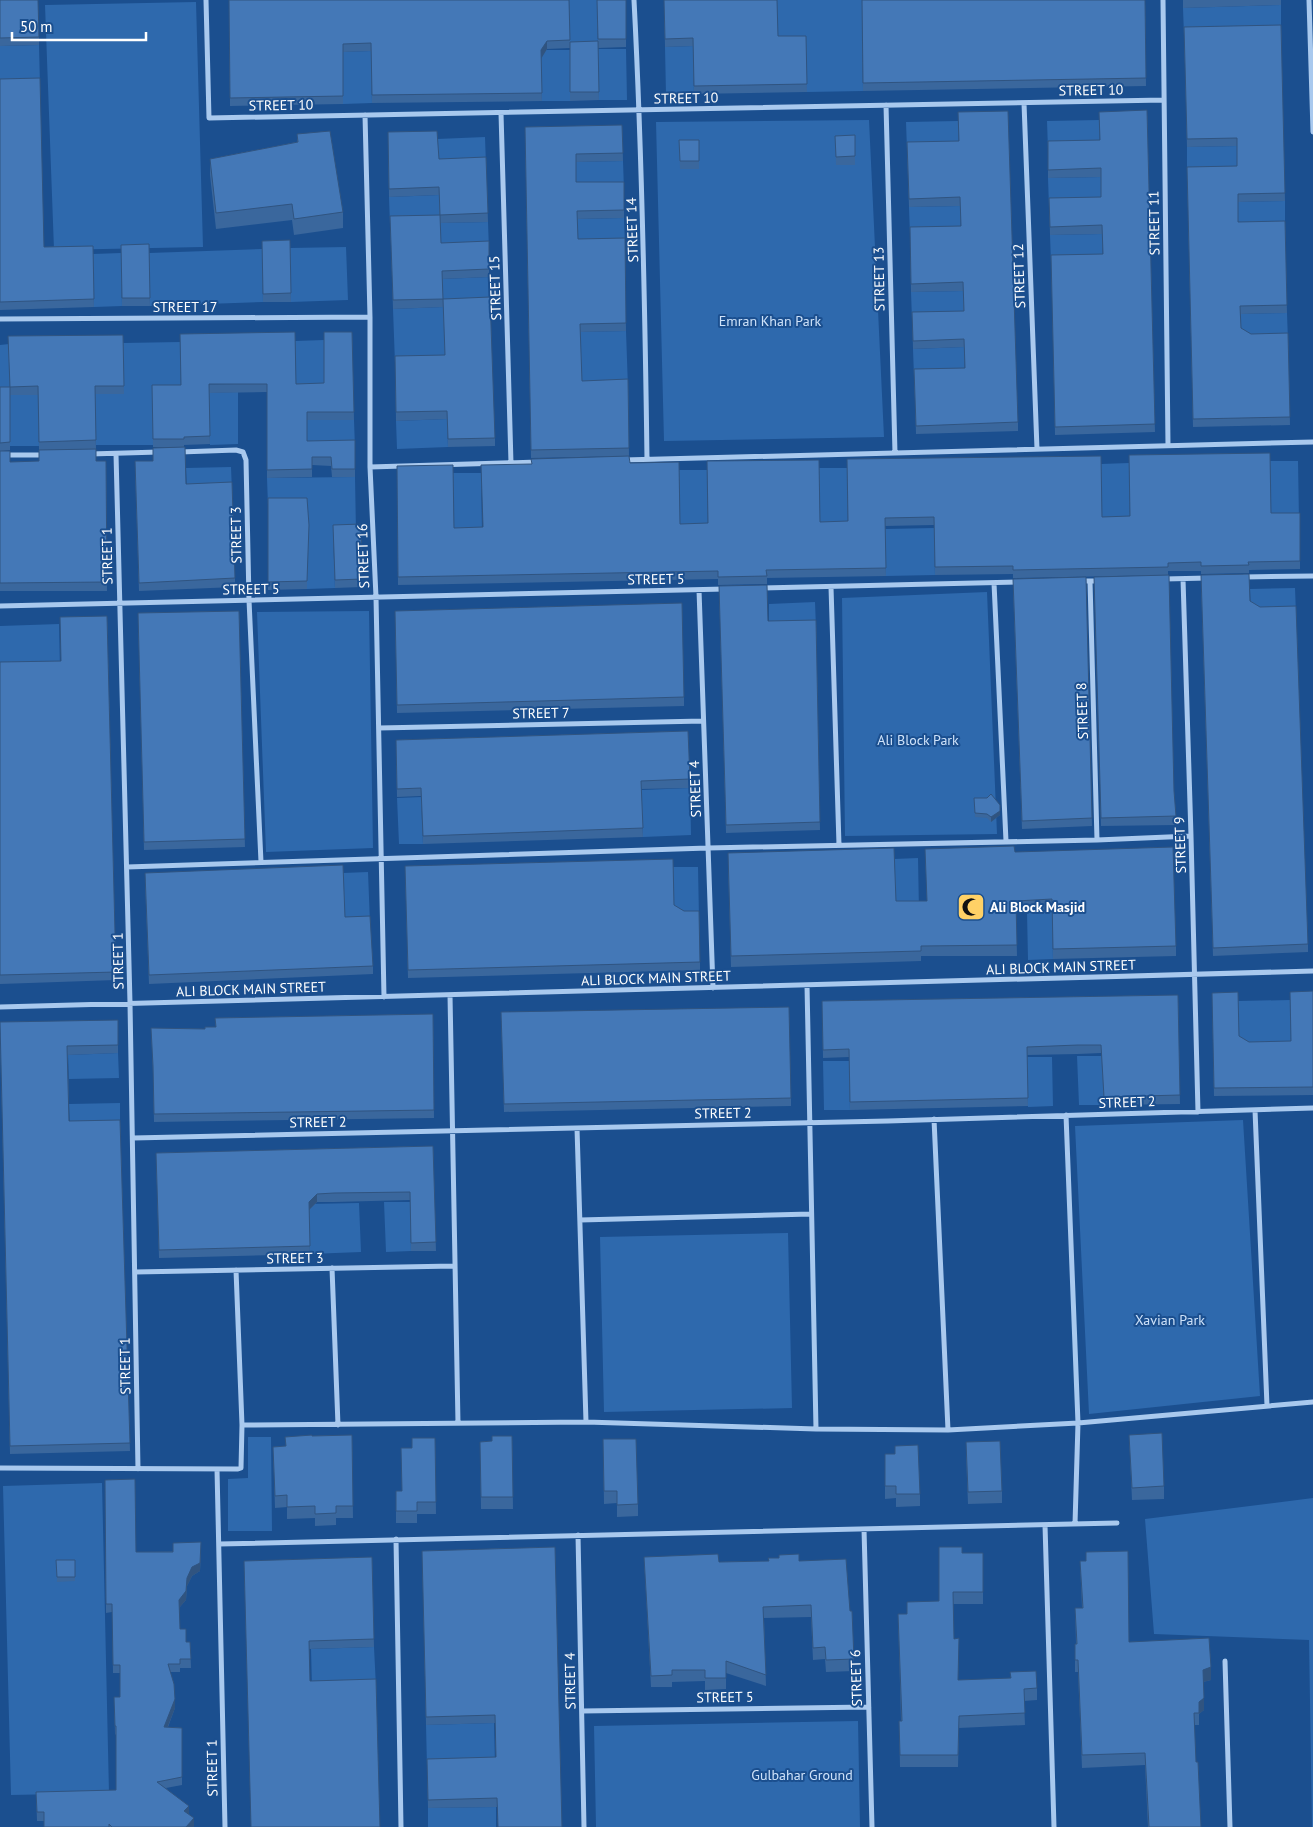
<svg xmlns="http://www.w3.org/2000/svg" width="1313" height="1827" font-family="'PT Sans',sans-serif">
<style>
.green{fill:#2e69ad}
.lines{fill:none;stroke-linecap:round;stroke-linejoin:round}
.street{stroke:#a9c9ee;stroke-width:5}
.wall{fill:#3a679d}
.shaded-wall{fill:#305480}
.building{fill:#4478b7;stroke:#305480}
.labels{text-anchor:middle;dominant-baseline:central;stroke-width:4;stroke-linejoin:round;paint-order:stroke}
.street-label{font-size:14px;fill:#fff;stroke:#1b4f8f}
.park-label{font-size:14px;fill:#cfe3fa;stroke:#1b4f8f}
.poi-label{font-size:14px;font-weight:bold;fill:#fff;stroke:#1b4f8f;text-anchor:start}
</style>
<rect width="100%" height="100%" fill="#1b4f8f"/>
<path class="green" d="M569,0H597L598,48H570Z
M777,0H862L863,91L807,92L778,44Z
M196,2L203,247L54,250L45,5Z
M1281,5V33L1184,36L1183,8Z
M39,45L40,86L0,87V46Z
M693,46L694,94L666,95L665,47Z
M598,49H626L627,100H599Z
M541,50H570V101H542Z
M371,51L372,103L343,104V52Z
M869,120L884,437L664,441L656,122Z
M1099,120L1100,148L1048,150L1047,121Z
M958,121L959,149L907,150L906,122Z
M485,137L486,165L438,167L437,139Z
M1237,146V174L1187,176V147Z
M623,161L624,190L576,191V162Z
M1101,177V205L1049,207L1048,178Z
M439,195L440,223L488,222L489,250L441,251L390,225L389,197Z
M1285,201V229L1238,230V202Z
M960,206L961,234L910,235L909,207Z
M624,218L625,246L578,247L577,219Z
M1102,234L1103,262L1051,263L1050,235Z
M346,247L348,300L291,302L290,248Z
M262,249L263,302L150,306L149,253Z
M121,253L122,306L94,307L93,254Z
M489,277L490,305L445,363L395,364L393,309L443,307L442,279Z
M963,291L964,319L912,320L911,292Z
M1287,313L1288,341L1241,342L1240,314Z
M626,331L628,388L582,389L580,332Z
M324,340V391L296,392L295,341Z
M180,342L181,393L153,445H96L95,394H123V343Z
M9,344L10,395H38L39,446H10L0,395V345Z
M964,347L965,376L914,377L913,349Z
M238,392V444L210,445L209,393Z
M447,419L448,447L397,449L396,421Z
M307,420H354L355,448L307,449Z
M1270,461H1298L1299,520H1271Z
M1129,463L1130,522L1102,523L1101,464Z
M231,467L232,491L187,492L186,468Z
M819,468H847L848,527H820Z
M679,470H707L708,529H680Z
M453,473H481L482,532H454Z
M355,477L356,532L333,533L335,588L307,589V506H268L267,478Z
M934,528L935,575L886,576L885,529Z
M1295,588L1296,614L1251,615L1250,589Z
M987,592L997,834L845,836L842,598Z
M815,602L816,628L769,629V604Z
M369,611L373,848L266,852L257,612Z
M59,624L60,669L0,670V626Z
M690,788L691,835L643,837L641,790Z
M421,797L423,844H399L397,798Z
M918,858L919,911H896L894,859Z
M673,867H698L699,918H674Z
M368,872L370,923L345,924L343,873Z
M1052,911L1053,959L1028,960L1027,912Z
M1290,1000L1291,1047L1239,1048L1238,1001Z
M118,1053L119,1078L69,1079L68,1055Z
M1077,1056H1103L1104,1105H1079Z
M1027,1057H1052L1053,1106L1028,1107Z
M823,1061H849L850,1110H824Z
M120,1103V1128L70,1129L69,1104Z
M1243,1120L1260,1396L1089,1414L1075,1126Z
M384,1202H410L411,1251L386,1252Z
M359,1203L361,1252L310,1254L309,1204Z
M788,1233L792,1408L604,1412L600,1237Z
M248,1437H271L272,1531H228V1479L248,1478Z
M102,1483L109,1793L11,1795L3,1486Z
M1313,1498V1827H1312L1309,1640L1154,1634L1145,1519Z
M374,1647L376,1687L312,1689L311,1649Z
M858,1721L860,1827H596L594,1726Z
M494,1723L495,1765L427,1767L426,1725Z
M496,1807V1827H428V1808Z"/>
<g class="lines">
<path class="street" d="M206,0L209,118L1164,100
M634,0C642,153 645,306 647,459
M1163,0L1168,445
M1309,0L1313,132
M1024,103L1037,449
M886,105L895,453
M501,113L511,463
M365,115L370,317V467L376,597L384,997
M0,319L370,317
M180,452L236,450L243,452L246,460L249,600L261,862
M90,454L159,452
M116,454L130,1003L138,1469
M0,455H44
M624,460L1313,442
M370,467L538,462
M1244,577L1313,576
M1164,579L1208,578
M1183,579L1191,836L1198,1112
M1081,581H1100
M1090,581L1097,840
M994,583L1006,841
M831,587L839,845
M761,588L1020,582
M699,590L713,988
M0,606L725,589
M379,728L703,721
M127,867L708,848L1097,840L1191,836
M807,985L816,1429
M450,995L458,1423
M0,1007L1313,971
M1255,1110L1267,1406
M1066,1115L1078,1423L1075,1524
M934,1119L948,1430
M577,1128L586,1422
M133,1138L888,1121L1313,1108
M580,1220L811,1214
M332,1268L338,1425
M135,1272L454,1266
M242,1425L586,1422L816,1429L948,1430L1078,1423L1313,1402
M0,1468L238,1469L241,1468L242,1425L236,1270
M217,1469L225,1827
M1045,1525L1054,1827
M864,1529L872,1827
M578,1535L584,1827
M396,1539L401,1827
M219,1544L1117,1523
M1225,1661L1230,1827
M582,1711L869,1707"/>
</g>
<path class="wall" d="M0,0L39,37V45L0,46Z
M229,0H569L570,42L598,41L597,0H626V47L598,48L599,100L570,101V48L547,49L541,58L542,101L372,103L371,51L343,52V104L230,106Z
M664,0L778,36H806L807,92L694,94L693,46L665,47Z
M862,0H1145L1146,86L863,91Z
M1183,0H1281V5L1183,8Z
M1281,25L1285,201L1238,202V222L1285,221L1287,313L1240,314L1241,328L1251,334L1288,333L1290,425L1193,427L1187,167L1237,166V146L1187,147L1184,27Z
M0,79L44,247L93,246L94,307L0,310Z
M1147,110L1155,432L1055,435L1051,255L1103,254L1102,234L1050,235L1049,198L1101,197V177L1048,178V141L1100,140Z
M622,125L623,161L576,162V182H624V218L577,219L578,239L625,238L626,331L580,332L582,381L628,379L629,456L531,458L525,127Z
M388,132L439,159L486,157L488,222L440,223L441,243L489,241V277L442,279L443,299L495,438V446L448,447L447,419L396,421L395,356L445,355L443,307L393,309L390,216L439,215V195L389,197Z
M297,134L343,212V228L294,235L292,220L216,229L210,175V159L297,142Z
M855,135V165H836L835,136Z
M679,140H699V169H680Z
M959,141L1018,422V431L916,434L914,369L965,368L964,347L913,349L912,312L963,311V291L911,292L910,227L961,226L960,206L909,207L907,150Z
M290,240L291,302H263L262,241Z
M149,244L150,306H122L121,245Z
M352,332L354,420H307V441L355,440V477H332L331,466L312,465V477L267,478V392L209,393L210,444L184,445V447H153L152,385L324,383Z
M123,335L124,394H95L96,449L39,450L38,395H10V450L2,451L10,462L106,461L107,591H0V387H9Z
M847,459L1102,517L1300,513V569L1249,570V573L1201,574V571H1168V575L1013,578V574L935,575L934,525L885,526L886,576L767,578V584L718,585V579L398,585L397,466L454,528L482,527L630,463L680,524L848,521Z
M135,470L186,484L235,578V587L139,591Z
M268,498H307V589L268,590Z
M333,525L362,579V587L335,588Z
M1086,577L1092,826L1022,829L1013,587Z
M1094,577L1176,816V825L1101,826Z
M1201,583L1250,601L1308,944V952L1213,956Z
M719,586L768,621L816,620L820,830L726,833Z
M239,611L245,847L144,850L138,613Z
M395,611L684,697V706L397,713Z
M107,616L116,980L0,984V662L61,661Z
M688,731L690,788L641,789L643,837L423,844L421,796L397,797L396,740Z
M974,798L1000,815L991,822L987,818L975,817Z
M925,849L1015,852L1176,946V956L1053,959L1052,910L1016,911L1017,956H921V961L731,967L728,863L896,901H927Z
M405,866L674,905L700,962V970L408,978Z
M145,881L345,917L373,966V974L149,984Z
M1313,991V1095L1214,1096L1212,993L1239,1036L1249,1042L1290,1041Z
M1178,995L1180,1104L1104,1105L1101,1053L1078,1054L1027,1055L1028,1106L850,1110L849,1057L823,1058L822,1001Z
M501,1012L791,1098V1106L504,1112Z
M433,1014L434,1118L154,1122L153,1074L151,1028L205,1029L216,1027L215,1018Z
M118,1020V1053L68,1055L69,1121L120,1120L130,1451L10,1454L0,1035Z
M433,1146L436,1251H411L410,1200L334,1202H317L309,1210L310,1254L159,1258L156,1153Z
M352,1435L353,1518H336V1525L315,1526V1518L287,1519V1507L275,1508L273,1447L285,1446L312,1436Z
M1129,1435L1164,1486V1499L1132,1500Z
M512,1436L513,1509H481L480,1442L492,1441Z
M435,1438L436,1514H417V1523H396V1491H402L412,1448Z
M603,1439L638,1504V1516L617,1517V1503L604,1504Z
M885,1454L920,1494V1506L896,1507V1498L885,1499Z
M966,1454L1002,1491V1503L968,1504Z
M105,1480L136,1552L201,1551L200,1571L192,1576L187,1586L186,1600L179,1608L180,1629L186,1642H190L191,1668H180V1672H170L175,1708L168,1727L182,1728V1785L166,1788L189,1814L194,1827H44V1821H37L36,1792L116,1790V1734L115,1735L114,1697H120V1673H113L112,1612L106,1613Z
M555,1547L497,1807L428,1808L427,1759L496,1757L495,1723L426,1725L422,1551Z
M962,1553H983V1604H953L954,1639L958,1680L1037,1688V1700L1024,1701L1025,1725L959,1728L958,1767H900L899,1721H901L898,1614H907L939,1601Z
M372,1557L374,1647L309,1649L310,1681L244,1561Z
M644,1557L719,1562L769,1561L779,1558L799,1561L850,1611L854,1659V1671L826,1672L825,1659L813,1660L811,1617L764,1618L766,1686L726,1673V1689L705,1690V1681L672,1682V1687H651Z
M56,1560H75V1581L57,1582Z
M1080,1561L1129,1642L1211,1680L1203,1682L1204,1710L1199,1714V1725H1194L1196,1762L1201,1827H1148L1145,1765L1082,1768L1078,1672H1075V1644H1076L1075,1608H1082Z"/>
<path class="shaded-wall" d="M547,41V49L541,59V50Z
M1000,811V815L991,822V817Z
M317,1194V1202L309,1210V1202Z
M201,1542L200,1571L192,1576L187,1586L186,1600L179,1608V1600L187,1578Z
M1211,1667V1680L1203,1682V1670Z
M1204,1698V1710L1199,1714V1702Z
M175,1699V1708L164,1736V1727Z
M189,1806V1815L184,1811Z
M194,1818V1827H186Z"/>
<path class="building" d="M0,0H38L39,37L0,38Z
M229,0H569L570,40L547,41L541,50L542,93L372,95L371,43L343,44V96L230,98Z
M597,0H626V39H598Z
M664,0H777L778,36H806L807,84L694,86L693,38L665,39Z
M862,0H1145L1146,78L863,83Z
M1281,25L1285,193L1238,194V222L1285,221L1287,305L1240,306L1241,328L1251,334L1288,333L1290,417L1193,419L1187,167L1237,166V138L1187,139L1184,27Z
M598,41L599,92H570V42Z
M40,78L44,247L93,246L94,299L0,302V79Z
M1147,110L1155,424L1055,427L1051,255L1103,254L1102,225L1050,227L1049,198L1101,197V168L1048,170V141L1100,140L1099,112Z
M1008,111L1018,422L916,426L914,369L965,368L964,339L913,341L912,312L964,311L963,282L911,284L910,227L961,226L960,197L909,199L907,142L959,141L958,112Z
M622,125L623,153L576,154V182H624V210L577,211L578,239L625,238L626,323L580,324L582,381L628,379L629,448L531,450L525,127Z
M330,131L343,212L294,219L292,204L216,213L210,159L298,142L297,134Z
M437,131L439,159L486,157L488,213L440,215L439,187L389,189L388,132Z
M855,135V156L836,157L835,136Z
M679,140H699V161H680Z
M440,215L441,243L489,241V269L442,271L443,299L393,300L390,216Z
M290,240L291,293L263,294L262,241Z
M149,244L150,298H122L121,245Z
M490,297L495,438L448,439L447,411L396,412L395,356L445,355L443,299Z
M295,332L296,384L324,383V332H352L354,412H307V441L355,440V469H332L331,457H312V469L267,470V384H209L210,436L184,437V439H153L152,385H181L180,334Z
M123,335L124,386H95L96,440L39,442L38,386L10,387L8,336Z
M0,387H10V442L0,443Z
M185,447L186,484L232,482L235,578L139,583L135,461H153V448Z
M96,449V461H106L107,582L0,583V451H10V462L39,461V450Z
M1270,453L1271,513H1300V561L1248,562L1249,565L1201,566V562L1168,563V567L1013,570V566L935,567L934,517L885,518L886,568L766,570L767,576L718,577V571L398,577L397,466L453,465L454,528L483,527L481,465L532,464L531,459L629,456L630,463L679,462L680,524L708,523L707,461L819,460L820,522L848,521L847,459L1101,456L1102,517L1130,516L1129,455Z
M268,498H307L309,525L307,581L268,582Z
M361,524L362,579L335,580L333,525Z
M1249,574L1250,601L1260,607L1296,606L1308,944L1213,948L1201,575Z
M1169,575L1174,791L1176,816L1101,818L1094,577Z
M1086,577L1092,818L1022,821L1013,579Z
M767,585L768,621L816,620L820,822L726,825L719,586Z
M682,603L684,697L397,705L395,611Z
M239,611L245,839L144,842L138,613Z
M107,616L116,972L0,975V662L61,661L60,617Z
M688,731L690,779L641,781L643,828L423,836L421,788L397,789L396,740Z
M991,794L1000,805V811L991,817L987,814L975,813L974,798H987Z
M1014,846L1015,852L1173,847L1176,946L1053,949L1052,899L1016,901L1017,945L921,946V951L731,956L728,853L894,848L896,901H927L925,849Z
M673,859L674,905L684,911H699L700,962L408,970L405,866Z
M343,865L345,917L370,916L373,966L149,975L145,873Z
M1313,991V1087L1214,1088L1212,993L1238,992L1239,1036L1249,1042L1291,1041L1290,992Z
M1178,995L1180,1095L1104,1097L1101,1045H1078L1027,1047L1028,1098L850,1102L849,1049L823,1050L822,1001Z
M789,1007L791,1098L504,1104L501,1012Z
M433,1014L434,1110L154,1114L153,1066L151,1028L205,1029V1027H216L215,1018Z
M118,1020V1045L67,1046L69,1121L120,1120L130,1443L10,1446L0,1022Z
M433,1146L436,1242L411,1243L410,1192L334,1193L317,1194L309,1202L310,1246L159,1250L156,1153Z
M1162,1433L1164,1486L1132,1488L1129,1435Z
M312,1435V1436L352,1435L353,1506H336V1513L315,1514V1506L287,1507V1495L275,1496L273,1447L286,1446L285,1437Z
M492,1436H512L513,1497H481L480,1442L492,1441Z
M412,1438H435L436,1502H417V1511H396V1491H402L401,1448H412Z
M603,1439H636L638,1504L617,1505V1491H604Z
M1000,1441L1002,1491L968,1492L966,1442Z
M918,1445L920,1494H896V1486H885V1454H895V1446Z
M135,1479L136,1552H173V1543L201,1542L200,1563L192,1567L187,1578L186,1591L179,1600L180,1629H186V1642H190L191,1659H180V1664H168L174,1684L175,1699L164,1727L182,1728V1777L157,1782L189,1806L184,1811L194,1818L186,1827H112L109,1824V1827H44V1812H37L36,1792L116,1790V1726H115L114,1697H120V1665H113L112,1604H106L105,1480Z
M555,1547L562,1827H498L497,1798L428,1800L427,1759L496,1757L495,1715L426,1717L422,1551Z
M939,1547H962V1553H983V1592H953L954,1639L959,1638L958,1680L1011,1678L1010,1672L1036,1671L1037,1688L1024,1689L1025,1713L959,1716L958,1755H900L899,1721H902L898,1614H907V1602L939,1601Z
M1128,1551L1129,1642L1209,1638L1211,1667L1203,1670L1204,1698L1199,1702V1713H1194L1196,1762H1198L1201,1827H1149L1145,1753L1082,1755L1078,1660H1075V1644H1077L1075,1608H1083L1080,1561H1086V1552Z
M718,1554L719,1562L769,1561L768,1558H779V1555L799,1554V1561L846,1559L850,1611H852L854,1659L826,1660L825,1647L813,1648L811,1605L763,1607L766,1675L726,1661V1678H705V1670H672V1675L651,1676L644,1557Z
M372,1557L374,1639L309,1641L310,1681L376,1679L380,1827H251L244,1561Z
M56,1560H75V1577H57Z"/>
<defs>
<g id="mosque-square" transform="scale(1.4375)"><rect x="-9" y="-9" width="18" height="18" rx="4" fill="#ffd166" stroke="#1b4f8f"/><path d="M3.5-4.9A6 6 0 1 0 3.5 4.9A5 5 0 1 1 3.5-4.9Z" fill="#111"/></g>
</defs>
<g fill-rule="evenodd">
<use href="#mosque-square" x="971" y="907"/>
</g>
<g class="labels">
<g class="street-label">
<text transform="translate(1091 90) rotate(-1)">STREET 10</text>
<text transform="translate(686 98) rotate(-1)">STREET 10</text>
<text transform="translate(281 105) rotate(-1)">STREET 10</text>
<text transform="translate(1154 223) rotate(-91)">STREET 11</text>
<text transform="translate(632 230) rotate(-92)">STREET 14</text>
<text transform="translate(1019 276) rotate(-92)">STREET 12</text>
<text transform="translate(879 279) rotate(-91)">STREET 13</text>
<text transform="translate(495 288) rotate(-92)">STREET 15</text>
<text x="185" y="307">STREET 17</text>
<text transform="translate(236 535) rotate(-91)">STREET 3</text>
<text transform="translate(107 556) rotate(-91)">STREET 1</text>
<text transform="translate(363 556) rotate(-92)">STREET 16</text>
<text transform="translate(656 579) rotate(-1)">STREET 5</text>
<text transform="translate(251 589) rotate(-1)">STREET 5</text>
<text transform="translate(1082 711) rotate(-92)">STREET 8</text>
<text transform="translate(541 713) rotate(-1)">STREET 7</text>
<text transform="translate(695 789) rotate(-92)">STREET 4</text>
<text transform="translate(1180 845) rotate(-92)">STREET 9</text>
<text transform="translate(118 961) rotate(-91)">STREET 1</text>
<text transform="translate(1061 967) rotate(-2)">ALI BLOCK MAIN STREET</text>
<text transform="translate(656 978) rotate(-2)">ALI BLOCK MAIN STREET</text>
<text transform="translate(251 989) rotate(-2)">ALI BLOCK MAIN STREET</text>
<text transform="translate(1127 1102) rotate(-2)">STREET 2</text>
<text transform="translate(723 1113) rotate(-1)">STREET 2</text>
<text transform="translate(318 1122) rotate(-1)">STREET 2</text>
<text transform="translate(295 1258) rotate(-1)">STREET 3</text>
<text transform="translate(125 1366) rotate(-91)">STREET 1</text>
<text transform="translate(856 1678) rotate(-92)">STREET 6</text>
<text transform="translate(570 1681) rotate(-91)">STREET 4</text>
<text transform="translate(725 1697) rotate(-1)">STREET 5</text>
<text transform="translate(212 1768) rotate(-91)">STREET 1</text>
</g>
<g class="park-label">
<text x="770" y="321">Emran Khan Park</text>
<text x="918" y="740">Ali Block Park</text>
<text x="1170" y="1320">Xavian Park</text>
<text x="802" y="1775">Gulbahar Ground</text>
</g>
<g class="poi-label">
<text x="990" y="907">Ali Block Masjid</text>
</g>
</g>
<path d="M12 32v8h134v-8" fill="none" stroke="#ffffff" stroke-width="2.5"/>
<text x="20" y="32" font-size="15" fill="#ffffff" stroke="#1b4f8f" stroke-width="4" paint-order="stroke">50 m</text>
</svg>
